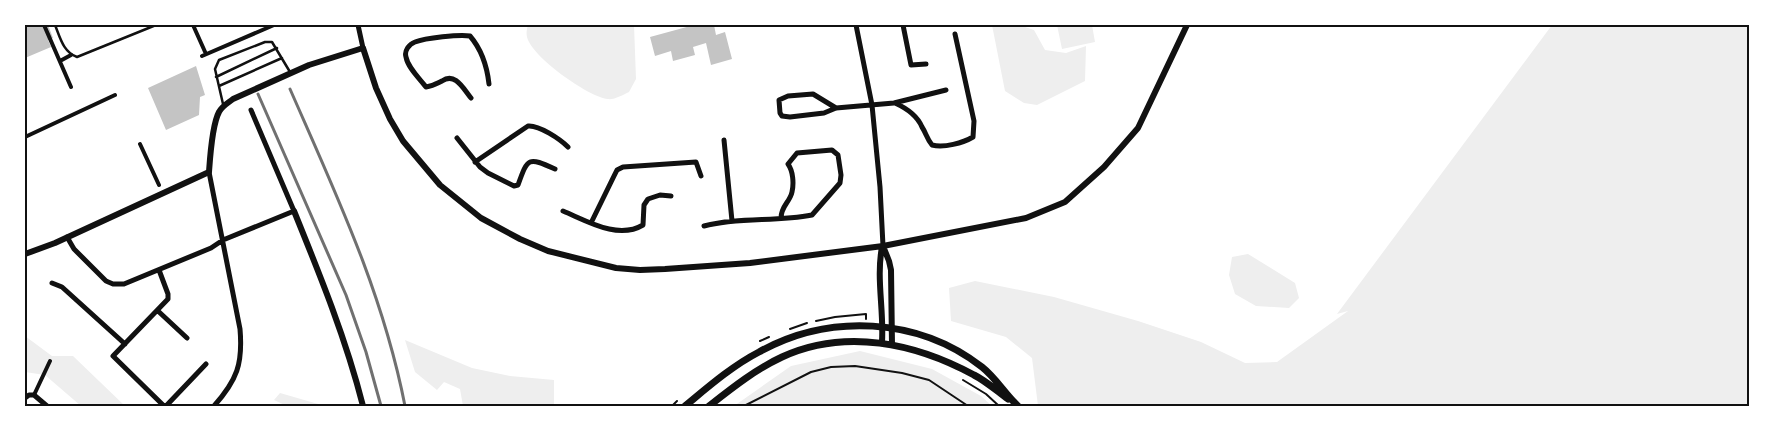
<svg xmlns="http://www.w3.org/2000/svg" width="1774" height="431" font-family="Jost,sans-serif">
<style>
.green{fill:#eee}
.building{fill:#c4c4c4}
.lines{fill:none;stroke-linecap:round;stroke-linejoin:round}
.path{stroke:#111;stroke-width:2}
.service{stroke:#111;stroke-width:2.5}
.pedestrian{stroke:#111;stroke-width:4}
.minor{stroke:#111;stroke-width:5}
.tertiary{stroke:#111;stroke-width:6}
.secondary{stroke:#111;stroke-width:7}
.rail{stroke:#707070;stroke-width:3}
.neatline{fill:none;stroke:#111;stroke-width:2}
</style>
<rect width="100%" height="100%" fill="#fff"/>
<path class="green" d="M528,25H634L636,79L629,92C623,95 614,100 608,99C588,97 531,56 527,37C526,33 527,28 528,25Z
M992,25H1019L1034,30L1045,50L1066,53L1086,46L1085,81L1037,105L1024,103L1005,91Z
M1057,25H1092L1095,42L1062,49Z
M1552,25H1749V406H1038L1032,358L1006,337L951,321L949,288L975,281L1054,297L1138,321L1201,342L1245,363L1277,362L1348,311L1337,314Z
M1248,254L1295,283L1299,298L1289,308L1256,306L1235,294L1229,275L1232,257Z
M25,336L52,356H73L125,406H81L45,375L25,372Z
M405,340L472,368L510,376L554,380V406H463L460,389L444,382L437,390L415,372Z
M860,351L932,369L981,396L992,406H734L791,366Z
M280,393L325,406H287L274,400Z"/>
<path class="building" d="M25,25H48L53,38L48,40L51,47L25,58Z
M694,25H714L716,35L725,32L732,59L711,65L706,43L693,47L695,55L673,61L671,51L655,56L650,37Z
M196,66L205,95L200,97L199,115L166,130L148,88Z"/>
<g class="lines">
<path class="path" d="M816,321L835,317L866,314V319
M790,329L807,323
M760,341L769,337
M963,380L986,394L999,406
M672,406L677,401
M744,406L811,372L831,367L855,366L902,373L929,380L968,406"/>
<path class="service" d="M55,25C60,37 63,52 77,57L156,25
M216,77L277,48
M219,86L282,58
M223,104L215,69L219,60L265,42H272L290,72"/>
<path class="pedestrian" d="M44,25L71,87
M193,25L206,54
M202,56L274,25
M60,61L71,55
M25,137L115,95
M140,144L159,185
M34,395L50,361"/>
<path class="minor" d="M358,25L363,48
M856,25L872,105L880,187L883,246
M903,25L911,65L926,64
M471,98C463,88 455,72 442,81C436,84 433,86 426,87C420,79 408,68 406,57C404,51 409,44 415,42C425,38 460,34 470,36C482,50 487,66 489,84
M895,103C906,108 917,115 922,127C926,133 927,139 932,145C944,148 963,143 973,137L974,121L955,34
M836,108L813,94L788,96L779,100L780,113L782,116L790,117L824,113L836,108L894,103L946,90
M457,138L480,167L488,173L514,186L518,185C528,157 528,157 555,169
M724,140L732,221
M475,162L528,126C539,125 560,139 568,147
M209,172L240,329C243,364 237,380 214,406
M563,211C587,221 618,240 643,225L644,205L648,199L660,195L671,196
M591,223L614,176L617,170L623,167L696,162L701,176
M704,226C739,217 776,222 812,215L840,183L841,175L838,155L832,150L797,153L788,164C793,171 794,183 792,192C790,202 781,206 781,218
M67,237L74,249L106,281L113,284H124L211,248L223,240L294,211L251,110
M159,270L168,294V299L113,356L164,406
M52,283L62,287L125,344
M158,311L187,338
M25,398L29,395H34L47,406
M166,406L206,364"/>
<path class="tertiary" d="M294,211C320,275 346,339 363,406
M883,246L889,261L891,270L892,345
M25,254L55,243L209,172C210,158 212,125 219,112C222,106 228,103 233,99L309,65L363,48L376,88L390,119L403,141L440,185L481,218L520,239L548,251L616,268L640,270L665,269L750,263L883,246L1026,218L1065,202L1104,167L1138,128L1187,25
M882,342C884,310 876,278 882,247"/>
<path class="secondary" d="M685,406C708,387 732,366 759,352C829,313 918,317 982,367C996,378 1005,394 1018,406
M709,406C732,388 756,369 782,357C845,328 915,343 974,375C986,381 997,391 1008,399"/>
<path class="rail" d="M290,89C336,194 383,293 405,406
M258,94L346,295L366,352L381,406"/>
</g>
<rect width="1774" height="431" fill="none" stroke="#ffffff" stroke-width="52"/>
<rect x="26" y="26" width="1722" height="379" class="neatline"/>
</svg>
